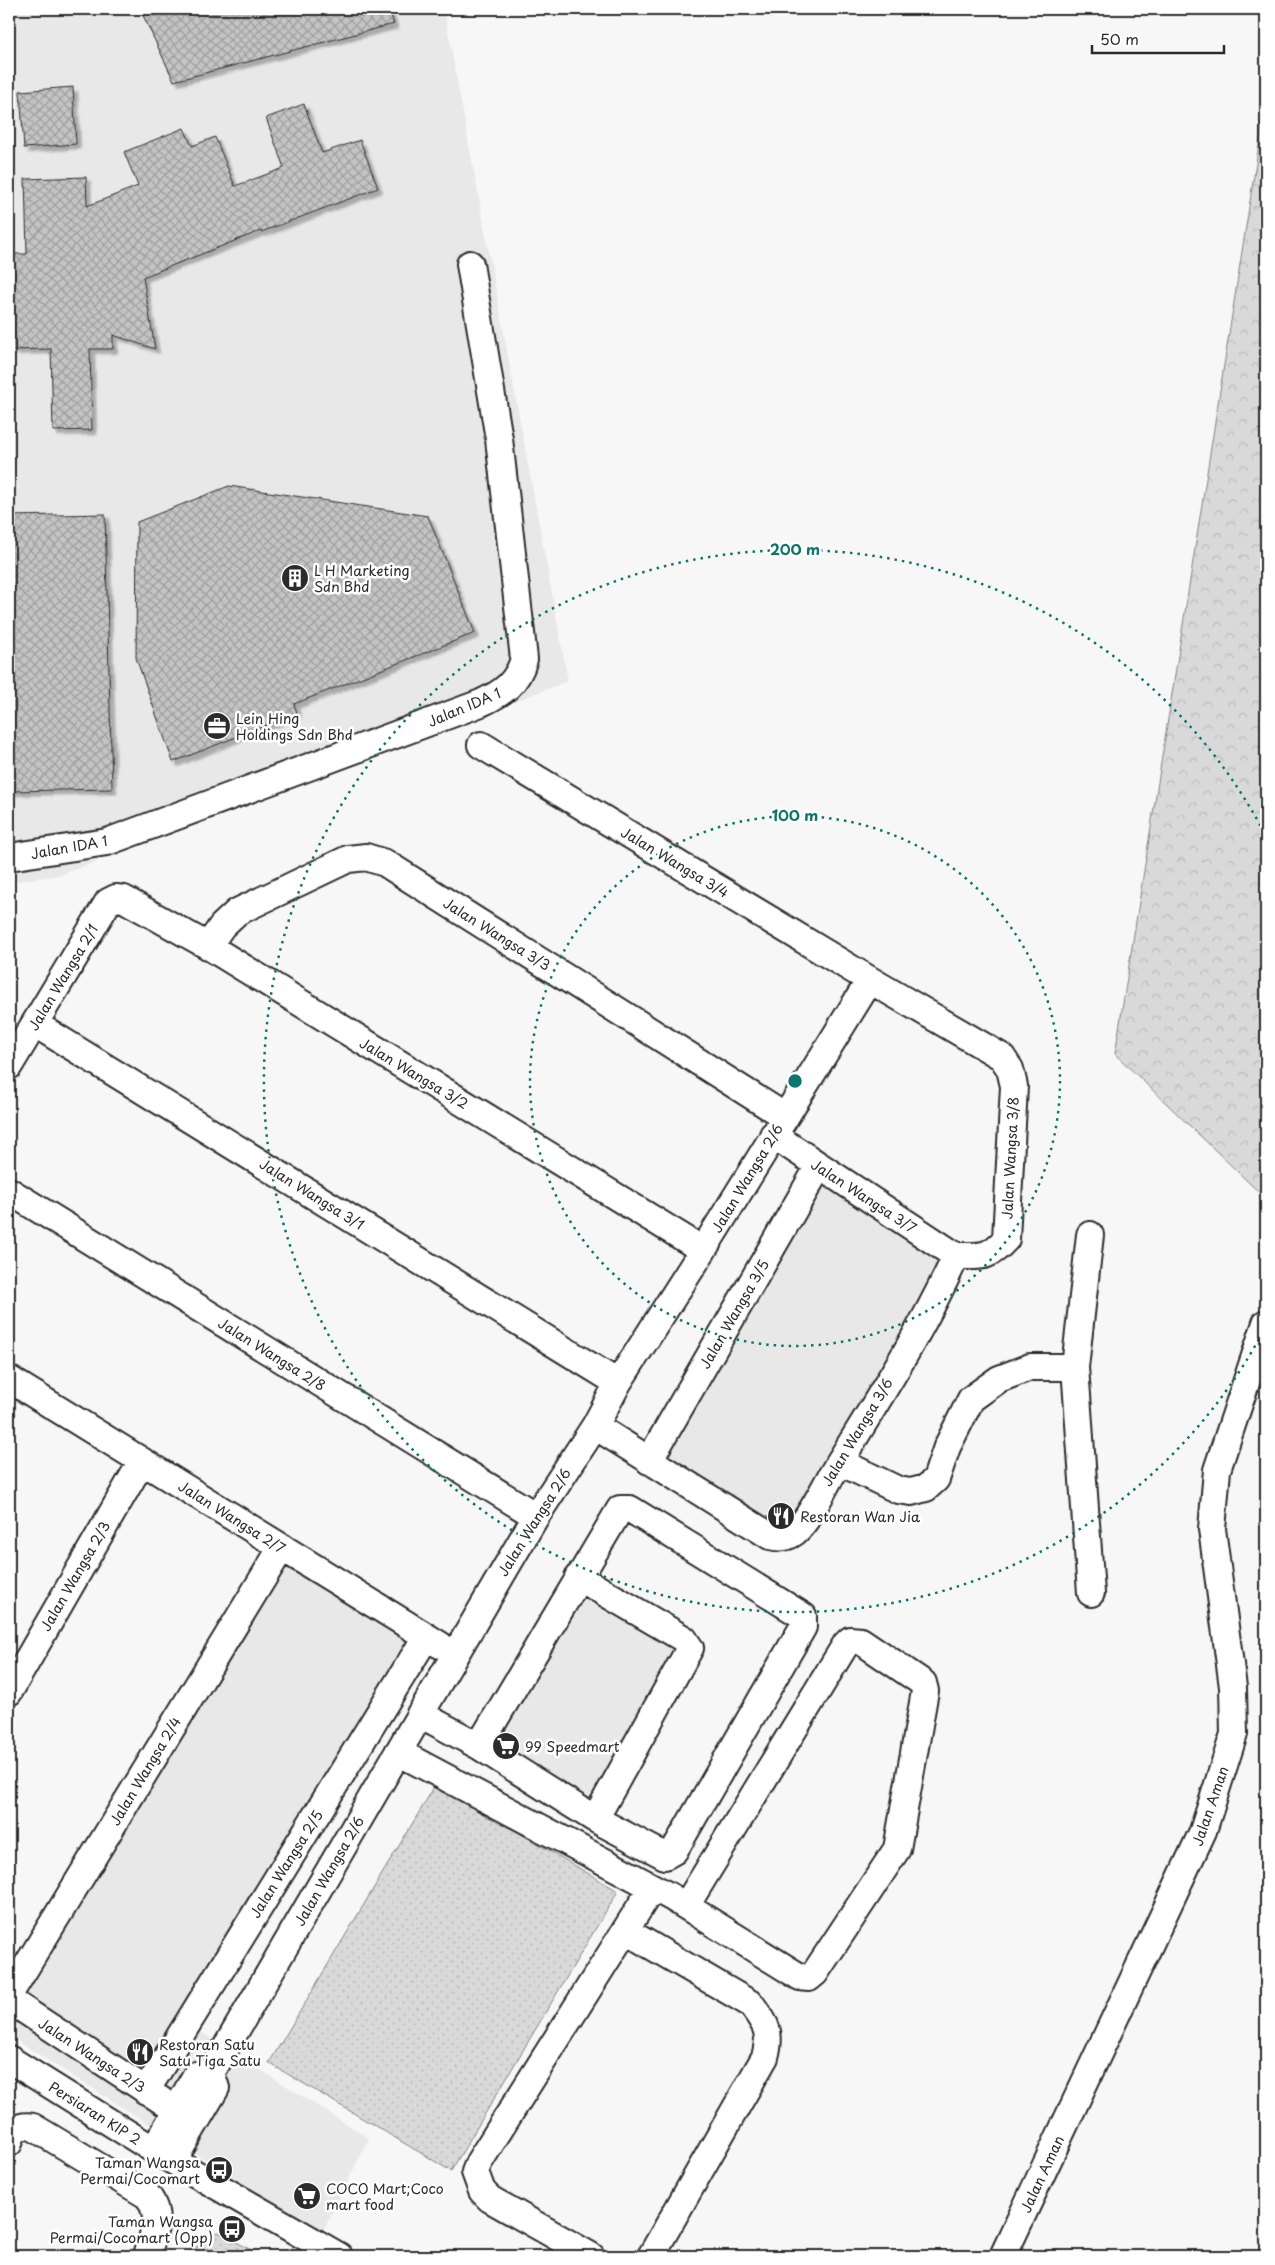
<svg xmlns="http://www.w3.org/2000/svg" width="1275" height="2265" font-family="'Playpen Sans',sans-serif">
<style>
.built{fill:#e8e8e8}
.grass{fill:url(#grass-dots);stroke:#828282}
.forest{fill:url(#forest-crowns);stroke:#828282}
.building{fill:url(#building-cross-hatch);stroke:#2b2b2b;filter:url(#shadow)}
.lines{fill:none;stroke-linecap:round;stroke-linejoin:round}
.minor-casing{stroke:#2b2b2b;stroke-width:30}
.minor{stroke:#fff;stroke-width:26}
.ring{fill:none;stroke:#0f766e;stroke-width:2.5;stroke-dasharray:2.5 5}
.labels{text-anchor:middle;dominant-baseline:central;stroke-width:5;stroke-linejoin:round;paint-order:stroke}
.poi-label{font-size:14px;fill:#2b2b2b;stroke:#fff;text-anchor:start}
.street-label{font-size:14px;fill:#2b2b2b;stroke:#fff}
.centre{fill:#0f766e;stroke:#fff;stroke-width:2.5}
.ring-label{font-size:15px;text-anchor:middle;font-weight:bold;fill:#0f766e;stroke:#fff;stroke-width:5;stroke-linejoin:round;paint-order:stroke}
</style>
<defs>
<pattern id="grass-dots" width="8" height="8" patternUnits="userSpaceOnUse" patternTransform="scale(1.25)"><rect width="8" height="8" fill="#d9d9d9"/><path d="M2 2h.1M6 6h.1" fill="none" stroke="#bababa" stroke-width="1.8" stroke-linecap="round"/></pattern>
<pattern id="forest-crowns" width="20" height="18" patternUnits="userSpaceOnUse" patternTransform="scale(1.25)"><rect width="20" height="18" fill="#d9d9d9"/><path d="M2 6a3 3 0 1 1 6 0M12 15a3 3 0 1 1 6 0" fill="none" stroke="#bababa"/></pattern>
<pattern id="building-cross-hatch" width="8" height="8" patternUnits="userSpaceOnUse" patternTransform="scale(1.25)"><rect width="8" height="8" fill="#c4c4c4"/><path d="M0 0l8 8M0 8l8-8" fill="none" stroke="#9f9f9f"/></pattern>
<filter id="shadow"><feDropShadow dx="4.5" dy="4.5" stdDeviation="1" flood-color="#0004"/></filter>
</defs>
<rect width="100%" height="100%" fill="#f7f7f7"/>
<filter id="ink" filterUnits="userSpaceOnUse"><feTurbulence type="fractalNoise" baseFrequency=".02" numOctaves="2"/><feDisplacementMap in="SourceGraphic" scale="10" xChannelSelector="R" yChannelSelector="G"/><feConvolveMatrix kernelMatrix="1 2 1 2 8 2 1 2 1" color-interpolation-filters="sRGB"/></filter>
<g filter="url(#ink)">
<path class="built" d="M9,9H444L568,681L61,875L9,882Z
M821,1175L947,1260L791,1525L777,1530L658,1459Z
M287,1563L414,1643L181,2020L369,2138L322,2233L9,2036V2010Z
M580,1588L680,1646L589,1807L489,1745Z"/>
<path class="grass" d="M436,1784L618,1891L451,2171L269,2063Z
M218,2232L262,2256H183Z"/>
<path class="forest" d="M1266,100V1199L1115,1054Z"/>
<path class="building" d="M140,9H389L394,24L174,81Z
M73,87L76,144L24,148L20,91Z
M304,104L322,153L360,140L378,188L261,232L260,231L143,277L155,349L113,335V349H90L92,430L53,431L51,349L9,350V254H27L25,179L86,177L87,206L138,186L124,152L184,128L192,146L215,137L235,186L284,168L266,118Z
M229,486L428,516L475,633L294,704L297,713L173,762L136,658L137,522Z
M105,514L112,789L10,791L9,516Z"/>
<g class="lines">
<g class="minor-casing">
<path id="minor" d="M481,745L870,980L1002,1057L1010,1069L1014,1086L1006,1239C988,1259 981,1256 956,1256
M9,857L107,842L481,703C503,693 517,683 524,659L499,439L470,264
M208,946L222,926L237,912L348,859L366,857L385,863L784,1116
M35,1024L618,1383
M9,1066L108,902L116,898L124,899L208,946L703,1250
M773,1135L956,1256
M9,1191L536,1516
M1090,1235L1075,1367L1091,1593
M9,1379L440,1645
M595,1426L770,1536C780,1539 787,1538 795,1532C810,1519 823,1489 834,1471C877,1401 922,1331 956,1256
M649,1461L819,1166
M840,1462L898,1490L911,1492L926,1488L936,1479L947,1447L971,1399L999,1379L1030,1367H1075
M578,1577L684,1639L690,1648L595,1819
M9,1692L142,1461
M420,1714L479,1746L595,1819L665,1856L674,1851L803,1627V1616L630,1509H620L479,1746
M398,1752L671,1897L800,1977L809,1978L815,1973L897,1849L925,1691L923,1683L861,1641L850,1640L846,1644L686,1906
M626,1931L751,2004C766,2025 772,2031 765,2057L651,2256
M9,1995L282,1547
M9,2000L176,2110
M9,2059L154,2150L339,2256
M146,2091L426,1637
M9,2143C12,2130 20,2124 33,2127L148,2196C163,2218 153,2232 147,2256
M154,2150L196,2075L211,2073
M173,2161L216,2088L211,2073L536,1516L595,1426L618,1383L703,1250L870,980
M591,2256L490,2199L482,2191L475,2172L479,2162L652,1888
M1003,2256L1203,1831L1234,1734L1233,1687L1212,1529L1217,1470L1266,1323"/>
</g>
<use href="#minor" class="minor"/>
</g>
</g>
<g class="ring">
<circle cx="795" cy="1081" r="265"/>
<path d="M1266 1326A531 531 0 1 1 1266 836"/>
</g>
<defs>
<g id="building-disc" transform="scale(1.4375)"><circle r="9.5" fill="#2b2b2b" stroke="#fff"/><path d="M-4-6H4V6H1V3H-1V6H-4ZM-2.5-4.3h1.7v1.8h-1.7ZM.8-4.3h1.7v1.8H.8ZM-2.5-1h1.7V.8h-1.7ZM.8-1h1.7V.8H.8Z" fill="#fff"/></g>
<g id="office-disc" transform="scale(1.4375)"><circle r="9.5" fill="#2b2b2b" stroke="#fff"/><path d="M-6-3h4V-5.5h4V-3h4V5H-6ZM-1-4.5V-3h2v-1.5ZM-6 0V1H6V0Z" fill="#fff"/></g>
<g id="restaurant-disc" transform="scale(1.4375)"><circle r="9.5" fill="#2b2b2b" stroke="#fff"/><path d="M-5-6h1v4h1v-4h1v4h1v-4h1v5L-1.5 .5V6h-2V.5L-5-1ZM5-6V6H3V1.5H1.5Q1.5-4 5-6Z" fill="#fff"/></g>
<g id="supermarket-disc" transform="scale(1.4375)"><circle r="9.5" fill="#2b2b2b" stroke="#fff"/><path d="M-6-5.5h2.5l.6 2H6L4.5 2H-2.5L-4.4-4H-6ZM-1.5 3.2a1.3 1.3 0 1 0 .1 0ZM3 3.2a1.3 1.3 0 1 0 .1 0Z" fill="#fff"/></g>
<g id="bus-disc" transform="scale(1.4375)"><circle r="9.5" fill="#2b2b2b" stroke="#fff"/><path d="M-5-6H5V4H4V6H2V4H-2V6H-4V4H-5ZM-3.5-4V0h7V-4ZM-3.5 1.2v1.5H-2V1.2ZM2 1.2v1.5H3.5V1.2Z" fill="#fff"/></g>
</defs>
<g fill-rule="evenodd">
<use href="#building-disc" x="295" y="578"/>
<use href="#office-disc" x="217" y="726"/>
<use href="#restaurant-disc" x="781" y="1516"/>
<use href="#supermarket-disc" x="506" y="1746"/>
<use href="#restaurant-disc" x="140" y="2052"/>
<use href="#bus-disc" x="219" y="2170"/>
<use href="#supermarket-disc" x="307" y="2196"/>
<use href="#bus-disc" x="232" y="2229"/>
</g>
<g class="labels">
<g class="poi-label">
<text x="314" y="570">L H Marketing<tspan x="314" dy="16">Sdn Bhd</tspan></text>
<text x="236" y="718">Lein Hing<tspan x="236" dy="16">Holdings Sdn Bhd</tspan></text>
<text x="800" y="1516">Restoran Wan Jia</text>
<text x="525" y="1746">99 Speedmart</text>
<text x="159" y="2044">Restoran Satu<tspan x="159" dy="16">Satu Tiga Satu</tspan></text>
<text x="200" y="2162" text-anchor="end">Taman Wangsa<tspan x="200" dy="16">Permai/Cocomart</tspan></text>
<text x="326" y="2188">COCO Mart;Coco<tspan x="326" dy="16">mart food</tspan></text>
<text x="213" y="2221" text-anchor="end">Taman Wangsa<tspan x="213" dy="16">Permai/Cocomart (Opp)</tspan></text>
</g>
<g class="street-label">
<text transform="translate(464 707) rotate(-23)">Jalan IDA 1</text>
<text transform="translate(69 847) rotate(-10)">Jalan IDA 1</text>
<text transform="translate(675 862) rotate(31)">Jalan Wangsa 3/4</text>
<text transform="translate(497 934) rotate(32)">Jalan Wangsa 3/3</text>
<text transform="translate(63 977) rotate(-59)">Jalan Wangsa 2/1</text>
<text transform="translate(414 1073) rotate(31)">Jalan Wangsa 3/2</text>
<text transform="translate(1010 1158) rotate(-87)">Jalan Wangsa 3/8</text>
<text transform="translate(747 1178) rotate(-59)">Jalan Wangsa 2/6</text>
<text transform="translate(312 1194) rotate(32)">Jalan Wangsa 3/1</text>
<text transform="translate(864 1196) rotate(33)">Jalan Wangsa 3/7</text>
<text transform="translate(734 1314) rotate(-60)">Jalan Wangsa 3/5</text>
<text transform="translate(272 1354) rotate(32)">Jalan Wangsa 2/8</text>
<text transform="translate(857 1432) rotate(-59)">Jalan Wangsa 3/6</text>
<text transform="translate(232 1517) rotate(32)">Jalan Wangsa 2/7</text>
<text transform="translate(534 1522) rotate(-58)">Jalan Wangsa 2/6</text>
<text transform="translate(75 1576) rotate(-60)">Jalan Wangsa 2/3</text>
<text transform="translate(145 1771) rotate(-59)">Jalan Wangsa 2/4</text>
<text transform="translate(1210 1806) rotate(-71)">Jalan Aman</text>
<text transform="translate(286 1864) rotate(-58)">Jalan Wangsa 2/5</text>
<text transform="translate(329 1871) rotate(-60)">Jalan Wangsa 2/6</text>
<text transform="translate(92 2055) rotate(33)">Jalan Wangsa 2/3</text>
<text transform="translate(95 2113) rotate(32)">Persiaran KIP 2</text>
<text transform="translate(1042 2174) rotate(-65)">Jalan Aman</text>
</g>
</g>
<circle cx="795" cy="1081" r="8" class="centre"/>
<g class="ring-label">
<text x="795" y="555">200 m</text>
<text x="795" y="821">100 m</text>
</g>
<rect width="1275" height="2265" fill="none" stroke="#fff" stroke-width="30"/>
<rect x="15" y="15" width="1245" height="2235" fill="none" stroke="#2b2b2b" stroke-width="2" filter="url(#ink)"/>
<path d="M1092 45v8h132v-8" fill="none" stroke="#2b2b2b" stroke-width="2.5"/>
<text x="1100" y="45" font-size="15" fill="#2b2b2b" stroke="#ffffff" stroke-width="4" paint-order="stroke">50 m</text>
</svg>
